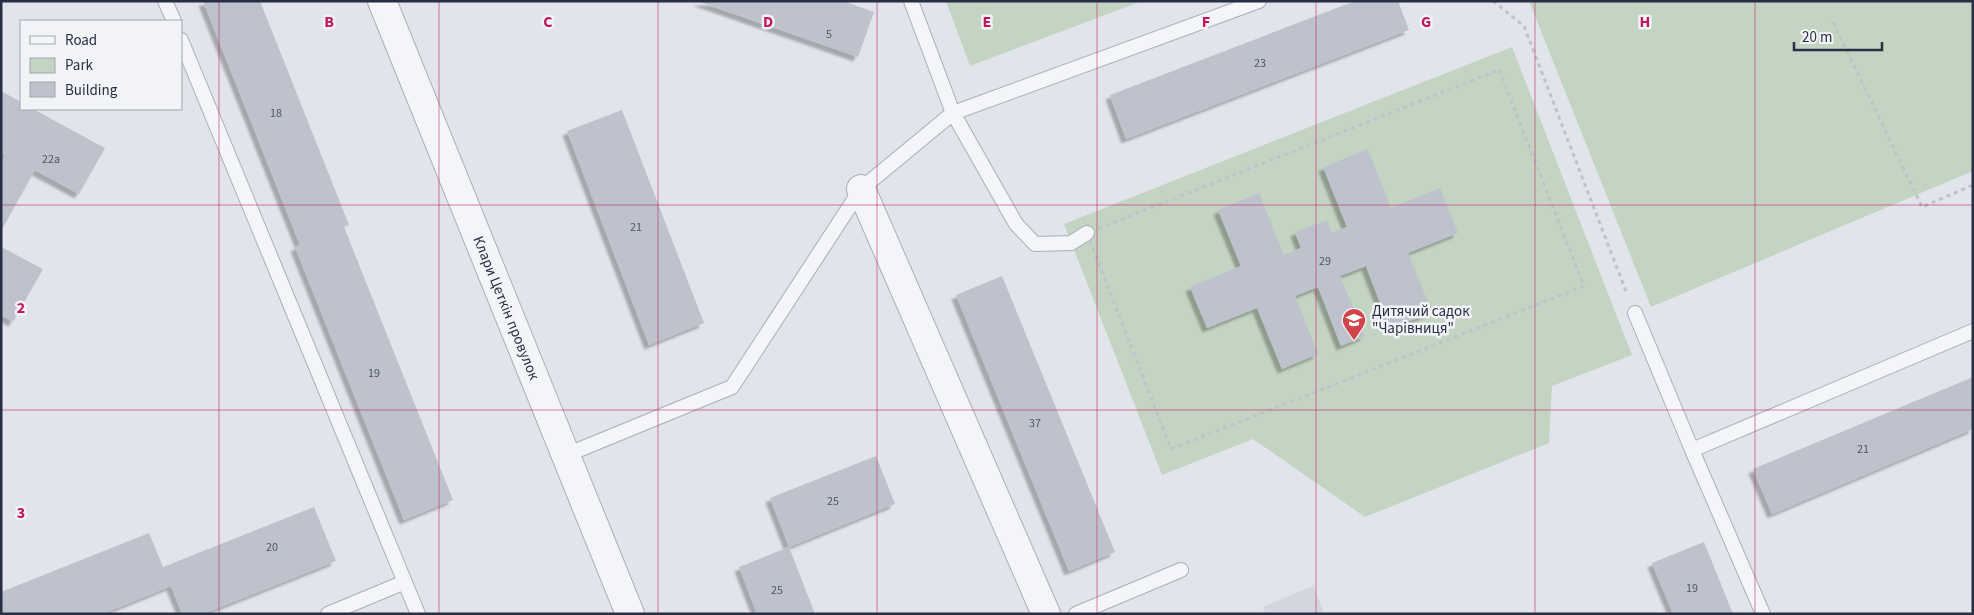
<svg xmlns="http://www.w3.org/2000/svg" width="1974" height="615" font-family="'Source Sans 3',sans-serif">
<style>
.built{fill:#d3d6df}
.green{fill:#c4d4c2}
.building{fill:#bec2cd;filter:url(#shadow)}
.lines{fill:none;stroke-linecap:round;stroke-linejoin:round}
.service-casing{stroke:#aaaeb8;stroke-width:16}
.minor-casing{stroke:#aaaeb8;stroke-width:30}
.path{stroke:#bfc2c9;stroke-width:3;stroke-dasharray:4 4;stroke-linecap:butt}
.service{stroke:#f4f5f8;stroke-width:14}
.minor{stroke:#f4f5f8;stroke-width:28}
.grid{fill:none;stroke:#c2185b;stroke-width:1;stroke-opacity:0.55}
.labels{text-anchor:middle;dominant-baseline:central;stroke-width:5;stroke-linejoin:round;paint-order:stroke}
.number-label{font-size:12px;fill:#4e5465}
.street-label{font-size:15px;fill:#292f42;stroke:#f1f3f7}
.poi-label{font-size:15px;fill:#292f42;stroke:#f1f3f7;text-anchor:start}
.grid-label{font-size:16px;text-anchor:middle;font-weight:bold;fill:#c2185b;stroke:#f1f3f7;stroke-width:5;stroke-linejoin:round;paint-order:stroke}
</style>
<defs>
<filter id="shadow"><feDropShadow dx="-4.5" dy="4.5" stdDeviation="1" flood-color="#0004"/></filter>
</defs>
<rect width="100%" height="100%" fill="#e1e4ea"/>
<path class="built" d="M1313,586L1325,614H1266L1263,607Z"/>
<path class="green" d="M946,1H1142L970,66Z
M1529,1H1973V171L1651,307Z
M1512,47L1632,355L1552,386L1549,443L1365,517L1253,439L1162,475L1064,224Z"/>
<path class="building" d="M203,1H260L349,225L344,227L453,500L404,520L295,247L300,245Z
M697,1H843L874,12L858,57Z
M1355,1H1398L1409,30L1126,139L1110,95Z
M1,91L21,102V109H33L105,148L79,194L35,170L1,231V163L5,156L1,153Z
M622,110L704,323L649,345L567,131Z
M1368,149L1391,208L1440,188L1458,233L1408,253L1432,312L1390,329L1366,266L1340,276L1365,336L1341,346L1318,287L1295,296L1318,354L1282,369L1257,308L1207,328L1190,287L1241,266L1218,210L1259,193L1284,255L1301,248L1295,232L1327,220L1332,233L1347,227L1323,167Z
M1,247L43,269L13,322L1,315Z
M1002,276L1115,552L1069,571L956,295Z
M1973,377V429L1772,514L1753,469Z
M876,456L895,504L789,547L815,614H757L739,567L789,547L770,498Z
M314,507L336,561L203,614H182L171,586L102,614H1V592L149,533L163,567Z
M1704,542L1733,614H1673L1652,563Z"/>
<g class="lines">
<g class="service-casing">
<path id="service" d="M165,1L174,21
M911,1L953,113L1016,224L1035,244L1071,243L1087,233
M181,40L418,614
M1635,313L1692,450
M566,455L732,387L861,189L953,113L1259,1
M328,614L405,582
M1076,614L1181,570
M1763,614L1692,450L1973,331"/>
</g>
<g class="minor-casing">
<path id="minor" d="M382,1L630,614
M861,189L1046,614"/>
</g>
<path class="path" d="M1493,1L1524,26L1627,294
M1833,22L1922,207L1973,185
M1499,70L1584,286L1171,449L1087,233Z"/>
<use href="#service" class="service"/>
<use href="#minor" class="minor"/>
</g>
<path class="grid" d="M219,1V614M439,1V614M658,1V614M877,1V614M1097,1V614M1316,1V614M1535,1V614M1755,1V614M1,205H1973M1,410H1973"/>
<defs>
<g id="school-pin" transform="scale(1.25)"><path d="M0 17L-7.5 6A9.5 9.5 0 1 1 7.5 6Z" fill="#d14447" stroke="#f1f3f7"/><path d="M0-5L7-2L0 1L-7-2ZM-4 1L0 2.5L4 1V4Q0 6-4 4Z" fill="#fff"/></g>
</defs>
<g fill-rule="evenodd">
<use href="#school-pin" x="1354" y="320"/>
</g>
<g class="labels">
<g class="number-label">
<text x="829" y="34">5</text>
<text x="1260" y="63">23</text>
<text x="276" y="113">18</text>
<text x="51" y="159">22а</text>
<text x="636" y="227">21</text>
<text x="1325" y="261">29</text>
<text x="374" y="373">19</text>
<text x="1035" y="423">37</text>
<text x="1863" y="449">21</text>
<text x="833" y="501">25</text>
<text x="272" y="547">20</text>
<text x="1692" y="588">19</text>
<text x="777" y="590">25</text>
</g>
<g class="street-label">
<text transform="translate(506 308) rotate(68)">Клари Цеткін провулок</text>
</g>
<g class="poi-label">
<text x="1372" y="311">Дитячий садок<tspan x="1372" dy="17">"Чарівниця"</tspan></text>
</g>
</g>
<g class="grid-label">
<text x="329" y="27">B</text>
<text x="548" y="27">C</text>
<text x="768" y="27">D</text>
<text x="987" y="27">E</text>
<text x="1206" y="27">F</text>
<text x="1426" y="27">G</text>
<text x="1645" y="27">H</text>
<text x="21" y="313">2</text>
<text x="21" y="518">3</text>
</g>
<rect width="1974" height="615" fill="none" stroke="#292f42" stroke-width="5"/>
<rect x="20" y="20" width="162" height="90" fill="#f1f3f7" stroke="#a1a5af"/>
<rect x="30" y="36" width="25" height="8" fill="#f4f5f8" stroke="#a1a5af"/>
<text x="65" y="45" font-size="15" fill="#292f42">Road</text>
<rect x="30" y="58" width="25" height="15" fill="#c4d4c2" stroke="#a1a5af"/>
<text x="65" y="70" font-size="15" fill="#292f42">Park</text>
<rect x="30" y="82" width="25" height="15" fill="#bec2cd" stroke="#a1a5af"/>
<text x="65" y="95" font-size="15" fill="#292f42">Building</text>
<path d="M1794 42v8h88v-8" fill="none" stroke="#292f42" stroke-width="2.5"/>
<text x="1802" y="42" font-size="15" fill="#292f42" stroke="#f1f3f7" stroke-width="4" paint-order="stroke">20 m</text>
</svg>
